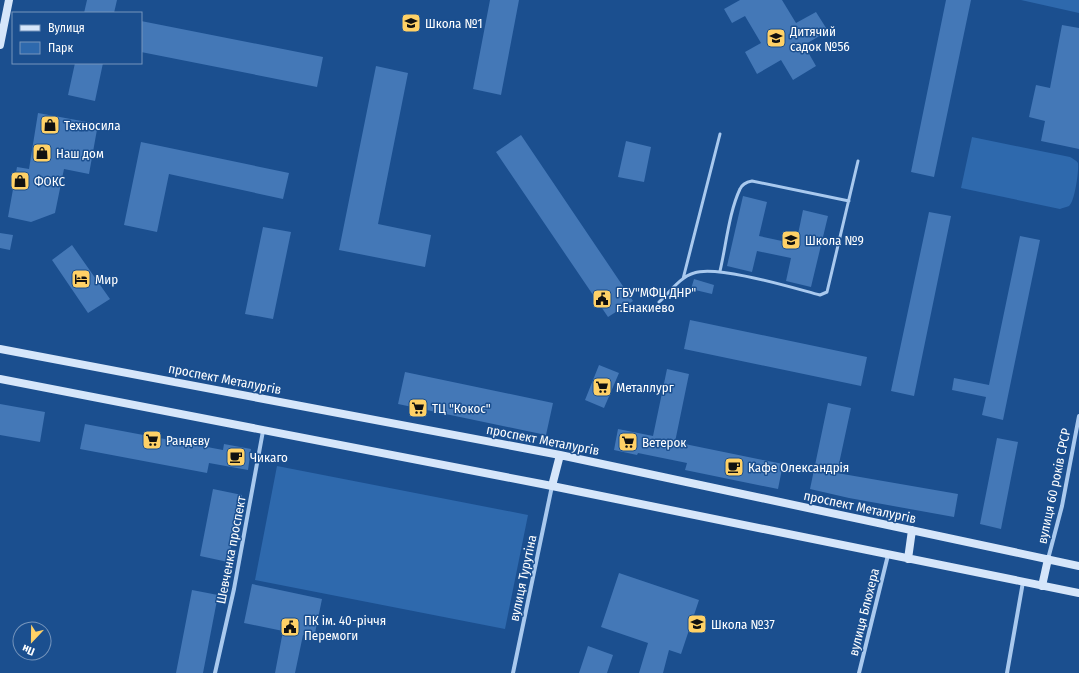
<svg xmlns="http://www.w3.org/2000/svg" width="1079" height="673" font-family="'Fira Sans Condensed',sans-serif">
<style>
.green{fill:#2e69ad}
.building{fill:#4478b7}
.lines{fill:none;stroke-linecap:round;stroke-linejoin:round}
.lane{stroke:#a9c9ee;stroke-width:3}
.street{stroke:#a9c9ee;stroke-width:4}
.secondary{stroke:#d6e6fa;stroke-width:8}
.labels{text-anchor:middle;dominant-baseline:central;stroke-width:3;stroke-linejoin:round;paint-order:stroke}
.poi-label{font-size:13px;fill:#fff;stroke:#1b4f8f;text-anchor:start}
.street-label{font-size:13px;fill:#fff;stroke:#1b4f8f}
</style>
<rect width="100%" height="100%" fill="#1b4f8f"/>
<path class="green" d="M1021,0H1079V13Z
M972,137L1070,157C1073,159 1076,160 1078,163C1079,170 1075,201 1069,206C1067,207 1062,208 1060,209L961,188Z
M277,466L528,515L505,629L255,580Z"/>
<path class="building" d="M87,0H117L114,13H84Z
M490,0H519L501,95L473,89Z
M740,0H782L796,23L816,12L828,31L804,45L816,66L793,80L781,60L757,74L745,52L761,43L745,16L732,23L724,9Z
M946,0H971L934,177L911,172Z
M141,21L323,57L317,87L141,52Z
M1062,25L1079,28V149L1041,141L1045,121L1029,117L1036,85L1050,88Z
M75,63H103L95,101L68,95Z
M376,66L408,73L378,224L431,235L425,267L339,250Z
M38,113L98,124L89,174L64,169L55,213L31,222L8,217L17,167L29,169Z
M521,135L633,301L608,317L496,152Z
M626,141L651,147L644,182L618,177Z
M141,142L289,173L283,199L169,174L157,232L124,225Z
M743,196L767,202L759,236L796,244L803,210L828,216L811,287L786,281L791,258L757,251L752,272L727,266Z
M929,212L951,216L914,396L891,391Z
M263,227L291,232L273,319L245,314Z
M0,233L13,235L10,250L0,248Z
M1020,236L1040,240L1003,420L982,415L986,397L952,390L954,378L989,385Z
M72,245L110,299L88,313L52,260Z
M694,279L714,285L712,294L691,289Z
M690,320L867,357L861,386L684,349Z
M599,365L619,373L604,408L585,400Z
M667,369L689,374L675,442L783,464L778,489L685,470L687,463L638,453L637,455L614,450L618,429L653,436Z
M405,372L553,403L546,435L398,404Z
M828,403L851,408L837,473L958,494L954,517L849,498L810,489Z
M0,404L45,412L40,442L0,435Z
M85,424L223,450L224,444L251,449L248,470L209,463L207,473L80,449Z
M997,438L1018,442L1001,529L980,524Z
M213,489L242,495L228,562L200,556Z
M619,573L699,600L681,654L669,650L663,673H639L648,643L601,627Z
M252,584L322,599L314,638L303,635L295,673H275L283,631L244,623Z
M192,590L218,595L203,673H176Z
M588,646L613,655L607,673H579Z"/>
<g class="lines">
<path class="lane" d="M720,271C726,246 729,212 740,189C742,184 747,182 752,181L849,201
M683,279L720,134
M659,302C669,293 680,277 694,273C718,265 793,288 820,295L827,292L858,161"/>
<path class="street" d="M1048,559L1062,506L1079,416
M215,673L234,589L263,431
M513,673L552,486
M859,673L888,555
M1007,673L1023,582"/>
<path class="secondary" d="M0,45L9,0
M0,349L560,455L1079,566
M0,379L552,486L1079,593
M552,486L560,455
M908,559L912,530
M1042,586L1048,559"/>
</g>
<defs>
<g id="school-square" transform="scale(1)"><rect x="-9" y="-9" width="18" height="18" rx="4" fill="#ffd166" stroke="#1b4f8f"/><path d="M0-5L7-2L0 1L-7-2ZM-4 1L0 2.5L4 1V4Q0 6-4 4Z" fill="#111"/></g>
<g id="shop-square" transform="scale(1)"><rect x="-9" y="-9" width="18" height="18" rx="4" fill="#ffd166" stroke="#1b4f8f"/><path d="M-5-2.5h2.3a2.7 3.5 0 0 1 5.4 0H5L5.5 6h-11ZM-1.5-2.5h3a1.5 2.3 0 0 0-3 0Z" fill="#111"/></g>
<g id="hotel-square" transform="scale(1)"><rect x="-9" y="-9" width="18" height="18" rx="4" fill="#ffd166" stroke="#1b4f8f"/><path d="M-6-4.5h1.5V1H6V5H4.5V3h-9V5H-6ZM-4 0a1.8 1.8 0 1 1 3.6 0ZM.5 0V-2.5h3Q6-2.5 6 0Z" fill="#111"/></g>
<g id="civic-square" transform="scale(1)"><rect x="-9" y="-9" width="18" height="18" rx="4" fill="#ffd166" stroke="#1b4f8f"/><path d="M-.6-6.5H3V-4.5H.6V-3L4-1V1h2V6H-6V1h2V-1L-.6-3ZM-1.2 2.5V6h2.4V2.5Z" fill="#111"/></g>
<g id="supermarket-square" transform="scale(1)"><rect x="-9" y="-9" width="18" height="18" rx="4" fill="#ffd166" stroke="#1b4f8f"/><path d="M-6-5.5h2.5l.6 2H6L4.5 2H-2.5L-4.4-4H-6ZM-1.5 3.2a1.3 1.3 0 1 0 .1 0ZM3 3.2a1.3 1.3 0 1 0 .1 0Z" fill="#111"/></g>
<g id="cafe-square" transform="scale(1)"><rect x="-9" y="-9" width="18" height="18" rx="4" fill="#ffd166" stroke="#1b4f8f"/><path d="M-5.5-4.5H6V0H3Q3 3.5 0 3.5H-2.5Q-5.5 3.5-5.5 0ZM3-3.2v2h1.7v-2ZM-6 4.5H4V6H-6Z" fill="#111"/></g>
</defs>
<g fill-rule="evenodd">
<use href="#school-square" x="411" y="23"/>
<use href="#school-square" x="776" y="38"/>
<use href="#shop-square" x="50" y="125"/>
<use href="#shop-square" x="42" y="153"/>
<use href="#shop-square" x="20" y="181"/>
<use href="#school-square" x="791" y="240"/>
<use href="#hotel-square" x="81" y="279"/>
<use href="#civic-square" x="602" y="299"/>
<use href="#supermarket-square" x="602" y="387"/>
<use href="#supermarket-square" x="418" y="408"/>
<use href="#supermarket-square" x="152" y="440"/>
<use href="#supermarket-square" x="628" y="442"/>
<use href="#cafe-square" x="236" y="457"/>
<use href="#cafe-square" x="734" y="467"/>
<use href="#school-square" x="697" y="624"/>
<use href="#civic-square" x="290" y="627"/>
</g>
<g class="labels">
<g class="poi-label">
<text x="425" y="23">Школа №1</text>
<text x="790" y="31">Дитячий<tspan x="790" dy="15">садок №56</tspan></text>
<text x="64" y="125">Техносила</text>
<text x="56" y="153">Наш дом</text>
<text x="34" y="181">ФОКС</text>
<text x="805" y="240">Школа №9</text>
<text x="95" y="279">Мир</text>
<text x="616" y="292">ГБУ"МФЦ ДНР"<tspan x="616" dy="15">г.Енакиево</tspan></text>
<text x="616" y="387">Металлург</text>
<text x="432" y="408">ТЦ "Кокос"</text>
<text x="166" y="440">Рандєву</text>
<text x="642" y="442">Ветерок</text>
<text x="250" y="457">Чикаго</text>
<text x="748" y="467">Кафе Олександрія</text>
<text x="304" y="620">ПК ім. 40-річчя<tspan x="304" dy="15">Перемоги</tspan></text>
<text x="711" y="624">Школа №37</text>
</g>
<g class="street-label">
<text transform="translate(225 379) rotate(11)">проспект Металургів</text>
<text transform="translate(543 440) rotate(11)">проспект Металургів</text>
<text transform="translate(1054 486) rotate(-78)">вулиця 60 років СРСР</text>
<text transform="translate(860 507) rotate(12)">проспект Металургів</text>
<text transform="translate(231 550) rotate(-79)">Шевченка проспект</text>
<text transform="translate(523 578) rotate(-78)">вулиця Турутіна</text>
<text transform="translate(864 612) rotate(-76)">вулиця Блюхера</text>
</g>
</g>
<rect x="12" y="12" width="130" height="52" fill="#1b4f8f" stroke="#7695bc"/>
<rect x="20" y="25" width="20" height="6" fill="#d6e6fa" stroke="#7695bc"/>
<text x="48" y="32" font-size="12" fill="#ffffff">Вулиця</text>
<rect x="20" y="42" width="20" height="12" fill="#2e69ad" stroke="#7695bc"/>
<text x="48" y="52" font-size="12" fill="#ffffff">Парк</text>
<g transform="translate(32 641) rotate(202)"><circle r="19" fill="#1b4f8f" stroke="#7695bc"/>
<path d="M0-3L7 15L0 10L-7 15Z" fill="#ffd166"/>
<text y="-6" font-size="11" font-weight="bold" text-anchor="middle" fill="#ffffff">Пн</text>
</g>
</svg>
